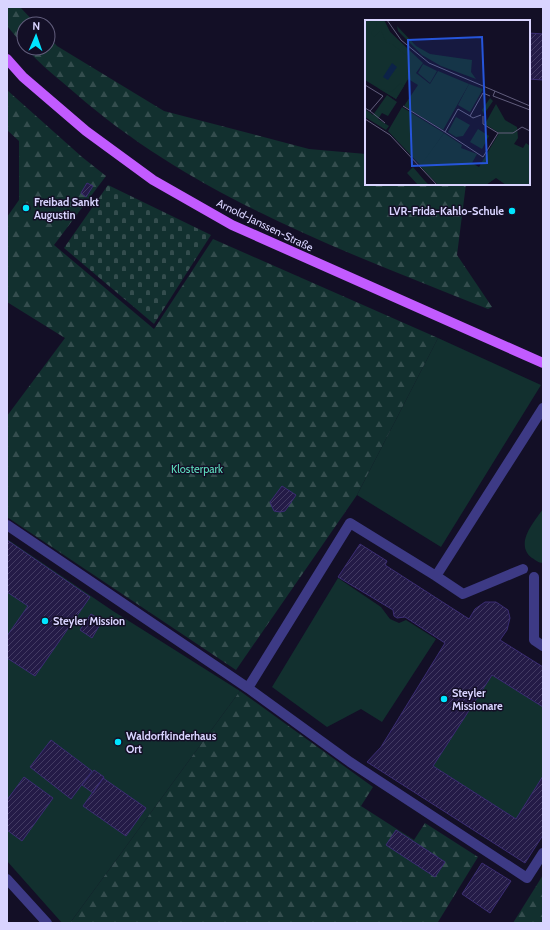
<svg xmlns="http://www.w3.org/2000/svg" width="550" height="930" font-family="Cabin,sans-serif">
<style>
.green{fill:#12302f}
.forest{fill:url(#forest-firs)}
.cemetery{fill:url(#cemetery-stones)}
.building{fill:url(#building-hatch);stroke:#3b2d73}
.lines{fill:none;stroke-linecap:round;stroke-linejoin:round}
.minor{stroke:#3d3a85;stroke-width:10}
.major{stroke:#c25bff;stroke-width:10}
.poi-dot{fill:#00e5ff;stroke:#130f26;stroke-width:1.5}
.labels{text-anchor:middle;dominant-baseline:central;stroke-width:3;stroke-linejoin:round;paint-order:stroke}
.poi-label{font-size:11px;font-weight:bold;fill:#d9d4ff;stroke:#130f26;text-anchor:start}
.street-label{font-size:11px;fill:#d9d4ff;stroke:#130f26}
.park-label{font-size:11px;fill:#5fe0c0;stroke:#130f26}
.inset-road{fill:none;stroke:#625e7d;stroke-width:1}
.view{fill:#2655da;fill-opacity:0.15;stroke:#2655da;stroke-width:2}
.inset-edge{fill:none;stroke:#d9d4ff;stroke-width:2}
</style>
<defs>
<pattern id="forest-firs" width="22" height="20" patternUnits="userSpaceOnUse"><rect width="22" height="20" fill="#12302f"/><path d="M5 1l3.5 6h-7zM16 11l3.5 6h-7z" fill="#344d4e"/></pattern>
<pattern id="cemetery-stones" width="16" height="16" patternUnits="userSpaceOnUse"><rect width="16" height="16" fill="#12302f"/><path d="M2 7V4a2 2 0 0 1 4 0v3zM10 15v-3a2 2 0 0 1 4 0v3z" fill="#344d4e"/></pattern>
<pattern id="building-hatch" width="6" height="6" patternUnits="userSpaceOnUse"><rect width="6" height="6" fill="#241b47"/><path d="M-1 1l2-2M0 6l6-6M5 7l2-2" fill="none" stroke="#433b63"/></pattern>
</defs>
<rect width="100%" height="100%" fill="#130f26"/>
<path class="green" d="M438,338L541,385L441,547L357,495Z
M543,509V563C538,563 536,560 532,558C514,544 534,522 543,509Z
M7,539L113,611L240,691L70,923H62L7,861Z
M338,578L381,607L390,619L399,623L406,620L436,639L382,722L361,709L327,727L272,687Z
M492,675L543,707V776L516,819L433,766Z"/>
<path class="forest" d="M7,7H20L36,24H24V46L7,26Z
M48,36L57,46L164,111L309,149L366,154V184H466L457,255L492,307L488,309C343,251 194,197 75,93C58,78 40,65 26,48H48Z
M7,90L82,157L106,176L54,245L154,329L213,239L438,338L357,495L236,670L7,517V416L65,338L7,302V217L19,200V141L7,130Z
M240,691L373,787L361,806L414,840L425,823L478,857L438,922L440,923H70Z
M543,875V923H513Z"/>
<path class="cemetery" d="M108,185L211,235L154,324L64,248Z"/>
<path class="building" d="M529,33L543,34V80L529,79Z
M87,183L93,186L86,197L81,193Z
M282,486L296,495L285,511L280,512L274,511L270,502Z
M7,540L90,597L35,676L7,658V636L28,606L7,592Z
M360,544L387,561L385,565L469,619L475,609L485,602H496L508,610L510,618L507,630L500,640L543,667V707L492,675L433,766L516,819L543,776V835L525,863L367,762L381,747L445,643L405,617L397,618L394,616L393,610L338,577Z
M91,614L102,621L92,638L80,630Z
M51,740L92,771L71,799L30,767Z
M94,770L104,777L93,793L82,785Z
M24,777L53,798L22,841L7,830V800Z
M103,778L146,808L126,836L83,806Z
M396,830L445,862L435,877L386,845Z
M482,863L511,881L490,913L462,894Z"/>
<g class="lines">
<path class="minor" d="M543,408L436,576L350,523L248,688L350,762L527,878L543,853
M7,525L248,688
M436,576L463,594L523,569
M534,577V640L543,646
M7,879L47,923"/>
<path class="major" d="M7,59L23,77L86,131L153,180L232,225L543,363"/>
</g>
<g class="poi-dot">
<circle cx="26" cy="208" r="4"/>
<circle cx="512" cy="211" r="4"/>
<circle cx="45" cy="621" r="4"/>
<circle cx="444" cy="699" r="4"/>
<circle cx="118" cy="742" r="4"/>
</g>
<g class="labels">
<g class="poi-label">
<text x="34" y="202">Freibad Sankt<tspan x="34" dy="13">Augustin</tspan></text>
<text x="504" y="211" text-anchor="end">LVR-Frida-Kahlo-Schule</text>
<text x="53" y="621">Steyler Mission</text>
<text x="452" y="693">Steyler<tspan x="452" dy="13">Missionare</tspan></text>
<text x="126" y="736">Waldorfkinderhaus<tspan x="126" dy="13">Ort</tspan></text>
</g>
<g class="street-label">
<text transform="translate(265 225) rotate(26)">Arnold-Janssen-Straße</text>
</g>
<g class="park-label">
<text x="197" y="469">Klosterpark</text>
</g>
</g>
<g transform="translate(365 20)">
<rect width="165" height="165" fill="#130f26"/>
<path d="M0,0H19L25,12L54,41L31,79L0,60ZM104,64L118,69L105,92L93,85ZM125,78L128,81L119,94L117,90ZM37,87L79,113L56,146L23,111ZM91,97L105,105L98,116L91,117L83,112ZM113,109L124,116L117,129L105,122ZM48,147L59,160L64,165H53L42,153Z" fill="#12302f"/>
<path d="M11,0H19L25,12L58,43L51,53L65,64L73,51L104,64L78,110L39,86L53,65L40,57L46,47V39L27,24L21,22L16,10L9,17L6,13L12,5ZM32,6L51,26L65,34L107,40L106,52L111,59L76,46L57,35L33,11ZM35,63L39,66L31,79L13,68L27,72ZM22,75L32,82L23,96L17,93L13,99L24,106L21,110L0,97V89L8,95ZM131,84L140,100L152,107L153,118L149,124L158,128L161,123L165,126V165H141L131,158L121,165H73L55,146L79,113L97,125L96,128L112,134L107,143L114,147L134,113L120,104Z" fill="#12302f"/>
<path d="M58,44L72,51L65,63L53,53Z" fill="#12302f"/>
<path d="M27,43L32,47L23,60L18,57Z" fill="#0c2248"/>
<path class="inset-road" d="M22,0L36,20L64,43L165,86M0,65L18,76L5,91L0,88M130,71L128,76L165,90M38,86L80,112M5,91L20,103M105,96L108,98L116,95M118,96V104L133,113L118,137L80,112L93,89L105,96L118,73L125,76M0,99L25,115L72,165M133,113H148L157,107L165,111"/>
<path class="view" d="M117,17L122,143L47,146L43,20Z"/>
<rect width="165" height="165" class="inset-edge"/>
</g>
<rect width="550" height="930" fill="none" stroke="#d9d4ff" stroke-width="16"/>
<g transform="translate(36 36) rotate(2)"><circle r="19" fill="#130f26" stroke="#625e7d"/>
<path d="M0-3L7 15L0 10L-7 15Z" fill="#00e5ff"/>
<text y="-6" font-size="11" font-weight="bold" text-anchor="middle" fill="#d9d4ff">N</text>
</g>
</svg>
